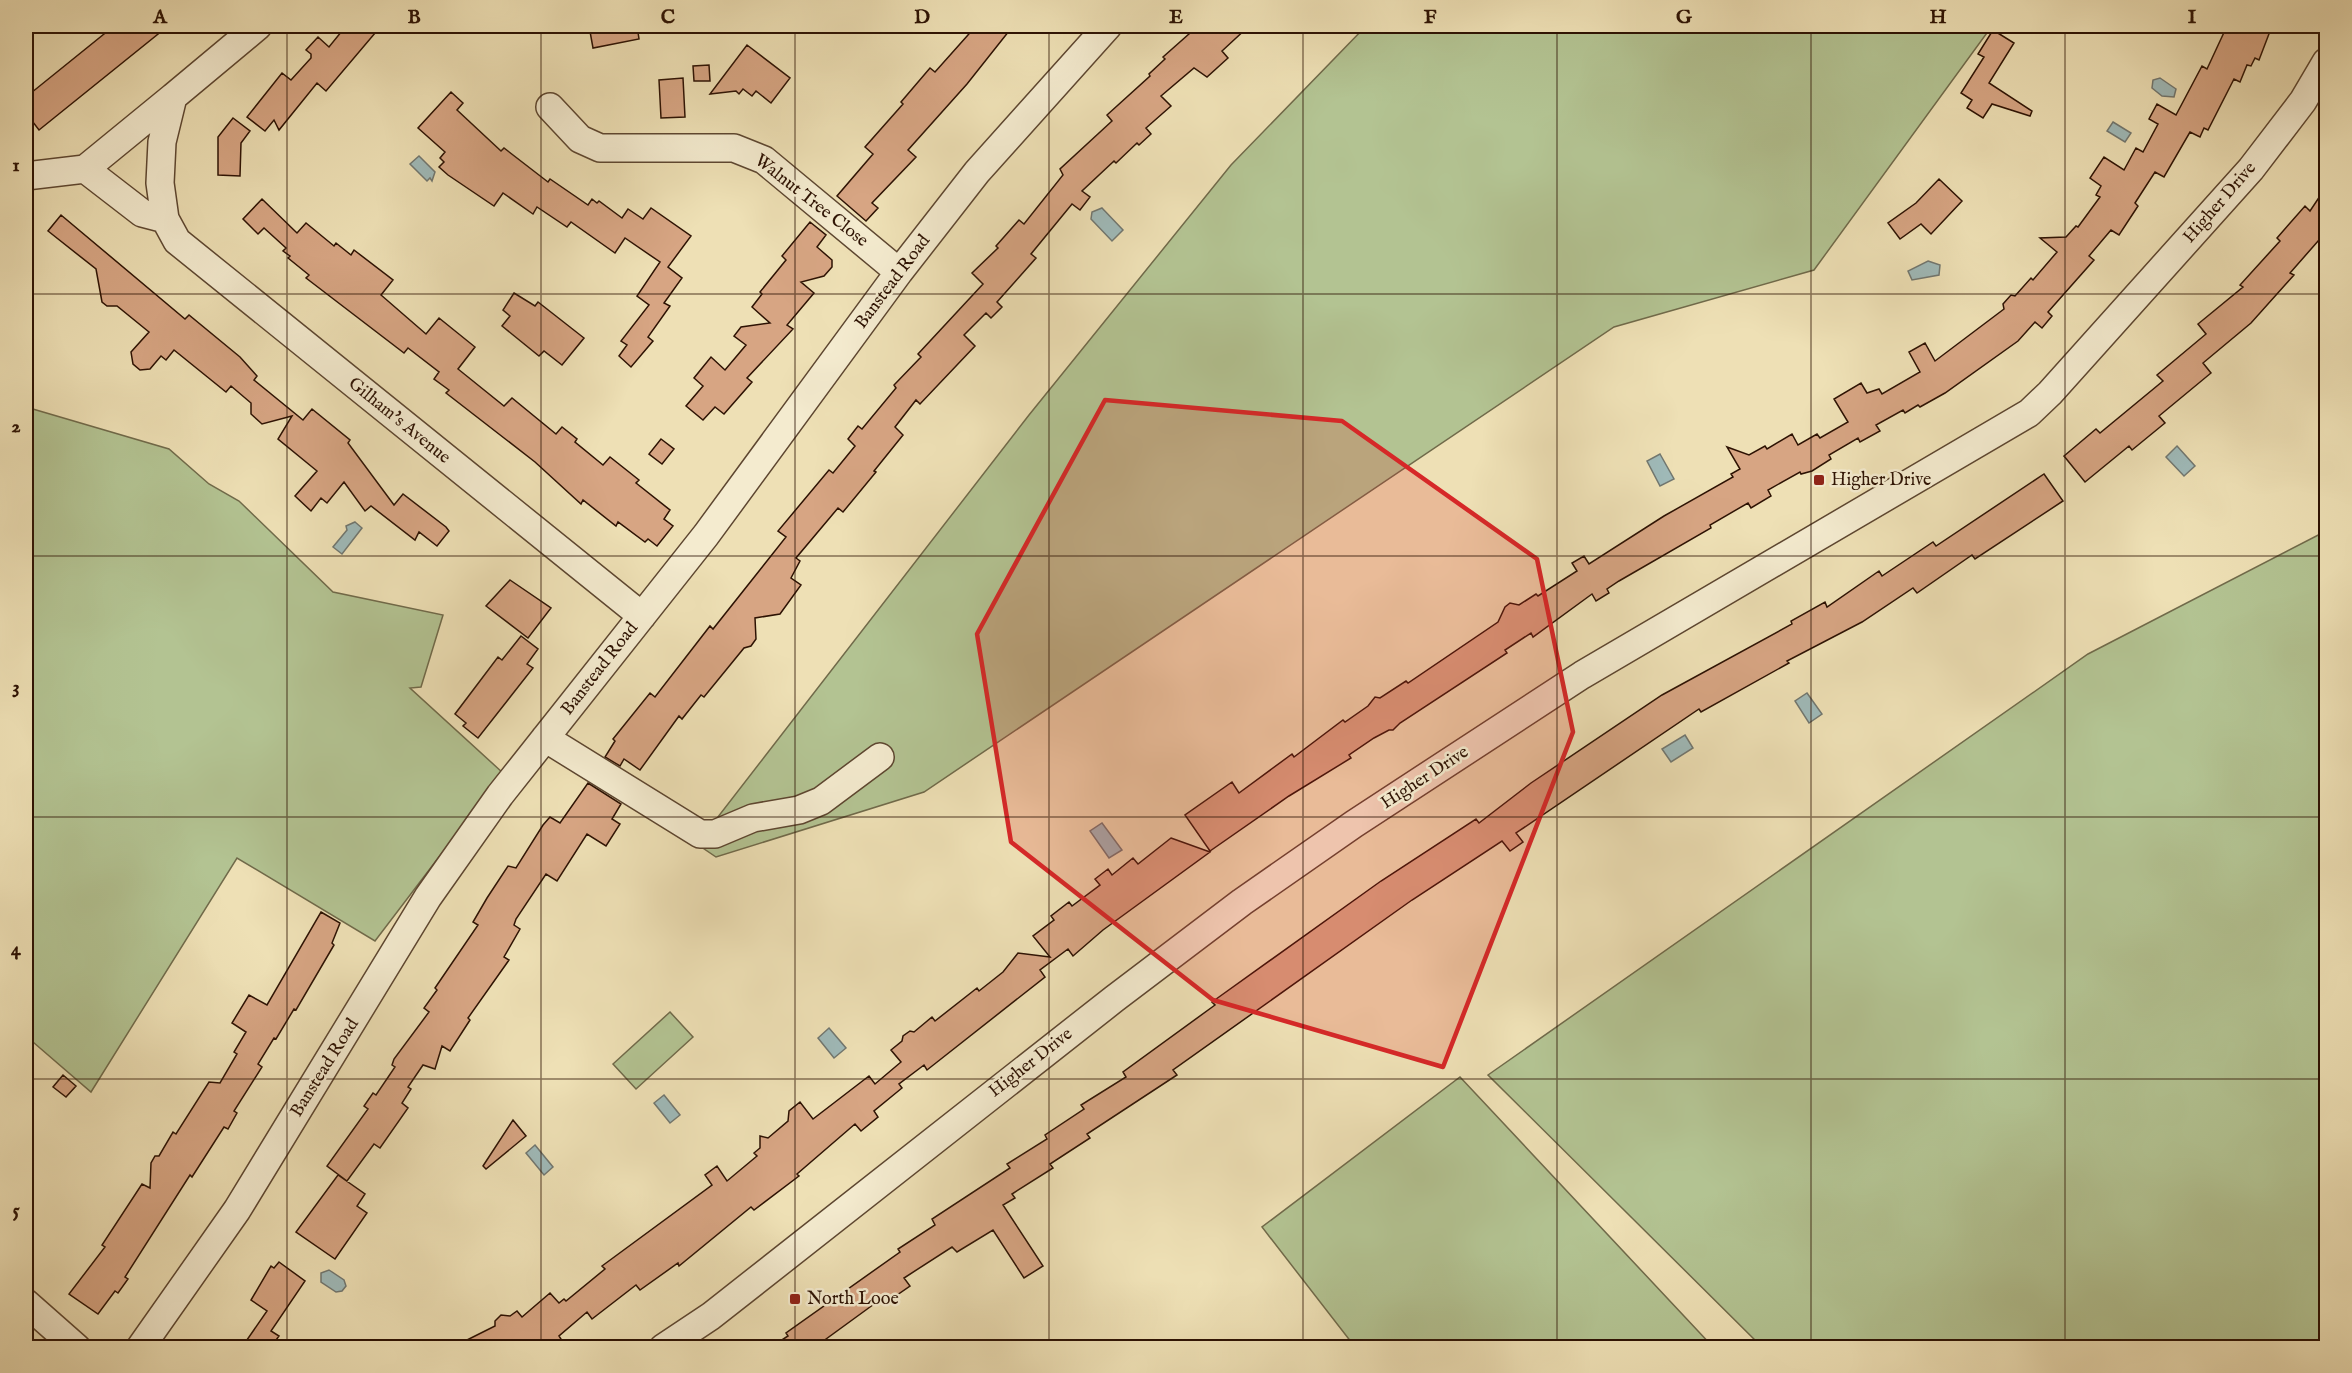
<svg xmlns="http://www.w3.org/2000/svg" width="2352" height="1373" font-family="'IM FELL English',serif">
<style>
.green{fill:#b3c392;stroke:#706a4a;stroke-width:1.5}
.water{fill:#9fbab9;stroke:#717770;stroke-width:1.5}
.building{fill:#d7a583;stroke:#2d1203;stroke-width:1.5}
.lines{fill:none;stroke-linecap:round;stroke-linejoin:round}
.minor-casing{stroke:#5d4630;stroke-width:30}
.minor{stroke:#f4ebcf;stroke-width:27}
.marked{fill:#d62828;fill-opacity:0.2;stroke:#d62828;stroke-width:4.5;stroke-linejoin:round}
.grid{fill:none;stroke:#2d1203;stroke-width:1.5;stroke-opacity:0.55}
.poi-dot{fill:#8f2418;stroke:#f4ebcf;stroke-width:2}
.labels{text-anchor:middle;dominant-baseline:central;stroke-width:5;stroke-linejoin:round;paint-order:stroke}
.street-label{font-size:18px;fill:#2d1203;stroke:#f4ebcf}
.poi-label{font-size:18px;fill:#2d1203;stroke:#f4ebcf;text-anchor:start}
.neatline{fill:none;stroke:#2d1203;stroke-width:2}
.grid-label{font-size:20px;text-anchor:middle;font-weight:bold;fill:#2d1203}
</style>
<rect width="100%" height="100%" fill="#eee0b5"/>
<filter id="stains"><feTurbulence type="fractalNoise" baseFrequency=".00333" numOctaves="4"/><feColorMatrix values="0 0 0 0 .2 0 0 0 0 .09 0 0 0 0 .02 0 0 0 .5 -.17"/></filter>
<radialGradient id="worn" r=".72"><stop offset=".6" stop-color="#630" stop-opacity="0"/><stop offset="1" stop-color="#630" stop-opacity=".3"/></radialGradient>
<path class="green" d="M1366,26H1992L1814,270L1614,327L924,792L716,857L697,844L1029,415L1231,165Z
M26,407L169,449L209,484L239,501L333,592L443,615L421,687L410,688L503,773L375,941L237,858L91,1092L26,1036Z
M2326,531V1340L2316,1347H1762L1488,1075L2088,654Z
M670,1012L693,1037L636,1089L613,1064Z
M1460,1077L1713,1347H1355L1262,1227Z"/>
<path class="water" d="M2160,78L2176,89L2174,97L2162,96L2152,88L2153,80Z
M2113,122L2131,133L2125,142L2107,131Z
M419,156L435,172L432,181L430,178L427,181L410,164Z
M1102,208L1123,230L1112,241L1091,219L1092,212Z
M1928,261L1940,265L1939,275L1912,280L1908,271Z
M2177,446L2195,466L2184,476L2166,457Z
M1660,454L1674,479L1660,486L1647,461Z
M355,522L362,528L342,554L333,547L347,530L346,526Z
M1807,693L1822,714L1809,723L1795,701Z
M1685,735L1693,748L1671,762L1662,749Z
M1102,823L1122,850L1109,858L1090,831Z
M829,1028L846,1048L834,1058L818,1038Z
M664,1095L680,1115L670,1123L654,1103Z
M535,1145L553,1167L544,1175L526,1153Z
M329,1270L344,1280L346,1286L342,1291L336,1292L321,1282V1273Z"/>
<path class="building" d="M114,26H168L39,130L26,113V97Z
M346,26H381L326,91L317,83L279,130L274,120L265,131L247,117L282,73L291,80L311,58V54L306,50L318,37L329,47Z
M589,26H637L639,39L593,48Z
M976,26H1013L967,84L908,150L916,157L872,203L878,208L866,221L837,196L873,154L865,147L903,104L901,102L930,68L935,72Z
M1198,26H1249L1222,51L1228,58L1207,77L1194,68L1161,96L1171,106L1146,128L1151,134L1139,145L1137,143L1116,163L1114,161L1082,191L1090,197L1080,210L1072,204L1031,254L1036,258L997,302L1002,307L991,318L986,313L964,335L975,346L920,404L916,400L895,427L903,435L874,471L876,472L843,512L838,508L796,558L800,561L791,578L801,585L780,614L755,618L756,639L751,646L744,648L704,697L701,695L682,719L679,716L640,770L624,759L620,766L605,757L615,741L613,739L650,693L655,697L710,626L713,629L786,537L778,531L829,470L833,473L855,446L848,439L858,426L862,429L896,388L894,385L921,357L918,354L983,284L972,273L998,248L996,246L1019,220L1024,224L1063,175L1060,169L1112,121L1107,115L1150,76L1149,74L1165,59L1163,57Z
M2227,26H2272L2259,60L2255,58L2251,66L2247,65L2240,82L2234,79L2208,130L2204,128L2200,137L2190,132L2164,177L2155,172L2135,203L2138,206L2119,235L2111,230L2089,256L2094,260L2048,312L2052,316L2042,328L2035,322L2018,341L1945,393L1920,407L1918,405L1905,413L1903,410L1876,425L1880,431L1860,442L1858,438L1829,455L1831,459L1812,471L1801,474L1800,472L1768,490L1771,496L1751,508L1748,503L1710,525L1711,528L1619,581L1607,589L1609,593L1596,601L1592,594L1533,637L1531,633L1505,650L1507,653L1400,723L1393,730H1389L1374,738L1349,755L1351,758L1289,796L1210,851L1185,815L1232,782L1239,793L1292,754L1294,757L1343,720L1345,722L1368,706L1375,697L1380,698L1406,681L1408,683L1498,622L1505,607L1510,603L1519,605L1536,594L1538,596L1577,571L1572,563L1584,556L1589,564L1664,516L1733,477L1731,474L1740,469L1727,447L1749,455L1765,446L1767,449L1792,434L1798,445L1817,434L1820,438L1848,422L1834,399L1861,383L1867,393L1879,389L1882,394L1920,372L1909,352L1925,343L1935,361L2004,309L2003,304L2011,295L2015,296L2031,278L2033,280L2057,252L2040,238L2066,237L2076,226L2078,227L2100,197L2096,195L2101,186L2090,178L2104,157L2124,170L2136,148L2143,152L2158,124L2149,119L2157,104L2176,115L2202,66L2207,69Z
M1993,30L2014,43L1989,83L2032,111L2030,116L1992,104L1983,118L1967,108L1972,100L1961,93L1984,57L1978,54Z
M747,45L790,78L771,103L756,91L752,96L743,89L739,94L736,91L710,94Z
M709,65L710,81H694L693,66Z
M683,78L685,117L661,118L659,80Z
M451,92L463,103L457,110L501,151L504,148L548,182L550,179L588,205L592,199L597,203L599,201L622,218L628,209L643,219L651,208L691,236L668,267L682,278L664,303L670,306L648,337L653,341L631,367L619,356L627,345L621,341L649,305L637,296L660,262L625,238L615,253L571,222L567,227L537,207L533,214L503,193L494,206L448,175L439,167L444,162L440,158L445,152L418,128Z
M233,118L250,131L241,143L240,176L218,175V137Z
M1939,179L1962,201L1931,234L1921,224L1900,239L1888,223L1916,203Z
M2326,187V232L2290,273L2294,275L2251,323L2203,363L2211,373L2159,416L2165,423L2132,450L2129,446L2085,482L2064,456L2096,429L2100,433L2163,381L2157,375L2206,334L2198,324L2243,287L2240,285L2280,241L2277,238L2305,206L2310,211Z
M262,199L297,233L306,223L334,246L336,243L351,255L354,250L393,280L381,295L426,334L439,318L475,347L458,369L504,406L512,398L556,434L562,427L577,439L575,442L603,465L610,457L639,480L636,483L670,510L664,519L673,526L657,546L648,539L645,542L618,522L616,526L583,500L581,504L535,462L446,393L449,390L434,379L439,372L408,348L404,353L306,278L309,275L288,258L290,256L283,251L286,248L264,228L258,234L243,219Z
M61,215L185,319L189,315L240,357L257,376L254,380L303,420L312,409L350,440L348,443L394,505L403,494L446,527L449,531L437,546L419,532L415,540L371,506L365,511L344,482L327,503L321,498L311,511L295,496L317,471L278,439L292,416L262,424L251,414V403L231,386L226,392L174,350L166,360L161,356L150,369L140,370L133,364L131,352L149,332L117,306H107L102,302L96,269L48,231Z
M810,222L826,235L817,247L832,260V267L824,276L801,282L814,293L787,325L793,329L747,378L752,382L724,414L715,407L703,420L686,406L703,386L694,378L711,357L725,370L746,345L734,336L741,327L770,323L752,307L762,294L760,292L786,260L782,256Z
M514,293L535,306L538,302L584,338L562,365L544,351L539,356L502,326L510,316L503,310Z
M661,439L674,449L662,464L649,454Z
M2044,474L2063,501L1975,559L1972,555L1917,593L1913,588L1862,622L1787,661L1789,663L1701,712L1699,709L1516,833L1523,842L1510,851L1502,841L1412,900L1173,1070L1177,1075L1087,1134L1090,1138L1050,1164L1053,1168L1012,1194L1015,1198L1003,1205L1043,1266L1024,1278L993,1230L957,1252L952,1247L904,1278L910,1286L884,1304L881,1299L815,1347H771L788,1336L786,1333L900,1252L898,1249L935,1225L932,1219L1010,1168L1007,1164L1047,1139L1045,1135L1084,1109L1081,1105L1126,1077L1123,1072L1215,1005L1212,1002L1381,881L1476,819L1479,823L1531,783L1662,695L1792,624L1791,621L1825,602L1827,607L1879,571L1882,576L1933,542L1936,546Z
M510,580L551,608L528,638L486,606Z
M521,636L538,649L527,664L533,668L478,738L463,726L466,723L455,714L498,657L502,660Z
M588,783L621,804L612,819L620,824L606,846L587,834L557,881L546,874L516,919L514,925L520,929L504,957L509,960L468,1018L470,1020L450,1051L442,1046L435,1069L423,1065L408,1087L411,1089L402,1103L408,1108L380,1148L374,1144L347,1181L327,1166L368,1109L364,1106L373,1093L376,1095L395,1067L392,1065L394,1059L429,1012L424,1008L437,990L435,988L478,925L473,922L487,898L508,866L516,868L543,825L550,817L560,823Z
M1171,838L1210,852L1103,930L1073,956L1068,949L1040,970L1045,977L927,1070L924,1065L899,1084L902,1088L874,1111L878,1117L861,1131L855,1124L797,1174L799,1176L754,1210L751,1207L679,1266L678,1263L640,1290L636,1285L592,1319L587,1312L559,1336L561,1339L551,1347H453L495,1326V1321L501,1315L510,1316L517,1311L522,1317L550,1293L559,1303L564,1299L566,1301L605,1269L602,1266L712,1185L705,1175L717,1166L727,1181L757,1156L754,1153L760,1148V1136L768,1138L788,1121L789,1111L800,1102L813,1119L869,1076L875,1084L901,1062L891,1050L902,1041L903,1036L910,1031L914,1032L932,1017L935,1021L977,988L979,991L1003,972L1018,953L1050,957L1033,936L1054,920L1051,916L1069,902L1072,906L1100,885L1095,879L1108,869L1112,875L1133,858L1138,864Z
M321,912L340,923L332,943L334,945L296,1010L294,1009L276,1039L274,1038L258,1064L262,1067L234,1111L237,1113L228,1129L224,1127L192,1177L190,1175L125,1277L128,1279L118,1293L115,1291L98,1314L69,1294L105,1247L102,1245L142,1184L150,1188L151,1163L155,1156H159L173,1132L176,1134L209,1082L220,1083L237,1054L234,1052L246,1032L232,1023L249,995L267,1005Z
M63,1075L76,1086L66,1097L53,1087Z
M513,1120L526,1136L486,1169L483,1166Z
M338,1175L365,1194L357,1206L367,1213L335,1259L296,1232Z
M279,1262L305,1281L271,1331L279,1336L271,1347H242L267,1311L251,1300L271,1266L274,1268Z"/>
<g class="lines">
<g class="minor-casing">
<path id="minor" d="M258,26L173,97L162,142L160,183L165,219L177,241L642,616
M550,107L580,139L600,148H734L764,160L899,272
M85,169L142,213L165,219
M26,176L85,169L173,97
M545,738L700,834H715L753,818L799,810L821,801L880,757
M26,1303L77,1348
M140,1348L237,1210L428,897L500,795L706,535L899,272L977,172L1108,26
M663,1348L711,1316L1114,999L1242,902L1354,824L1582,675L2029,413L2050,393L2251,169L2303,101L2326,62"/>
</g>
<use href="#minor" class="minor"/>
</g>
<path class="marked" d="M1105,400L1342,421L1537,559L1573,732L1443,1067L1213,1000L1011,842L977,634Z"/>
<path class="grid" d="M287,26V1348M541,26V1348M795,26V1348M1049,26V1348M1303,26V1348M1557,26V1348M1811,26V1348M2065,26V1348M26,294H2326M26,556H2326M26,817H2326M26,1079H2326"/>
<g class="poi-dot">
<rect x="1813" y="474" width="12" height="12" rx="3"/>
<rect x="789" y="1293" width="12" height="12" rx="3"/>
</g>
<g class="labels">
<g class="street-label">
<text transform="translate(811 201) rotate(38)">Walnut Tree Close</text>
<text transform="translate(2220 203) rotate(-49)">Higher Drive</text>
<text transform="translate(893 282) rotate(-53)">Banstead Road</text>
<text transform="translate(399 421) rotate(39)">Gilham's Avenue</text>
<text transform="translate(600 669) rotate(-52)">Banstead Road</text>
<text transform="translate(1425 778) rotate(-33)">Higher Drive</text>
<text transform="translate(1031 1063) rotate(-38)">Higher Drive</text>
<text transform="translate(325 1068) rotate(-58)">Banstead Road</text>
</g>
<g class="poi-label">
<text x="1831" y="480">Higher Drive</text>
<text x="807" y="1299">North Looe</text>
</g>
</g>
<rect width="2352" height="1373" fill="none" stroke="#eee0b5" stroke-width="66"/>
<rect x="33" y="33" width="2286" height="1307" class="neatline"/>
<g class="grid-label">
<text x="160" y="23">A</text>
<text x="414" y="23">B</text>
<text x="668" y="23">C</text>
<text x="922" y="23">D</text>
<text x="1176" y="23">E</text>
<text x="1430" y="23">F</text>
<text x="1684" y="23">G</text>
<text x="1938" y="23">H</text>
<text x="2192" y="23">I</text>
<text x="16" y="171">1</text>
<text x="16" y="432">2</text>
<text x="16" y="693">3</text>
<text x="16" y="955">4</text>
<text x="16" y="1216">5</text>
</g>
<rect width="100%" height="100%" filter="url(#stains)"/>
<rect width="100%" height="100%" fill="url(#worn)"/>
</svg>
